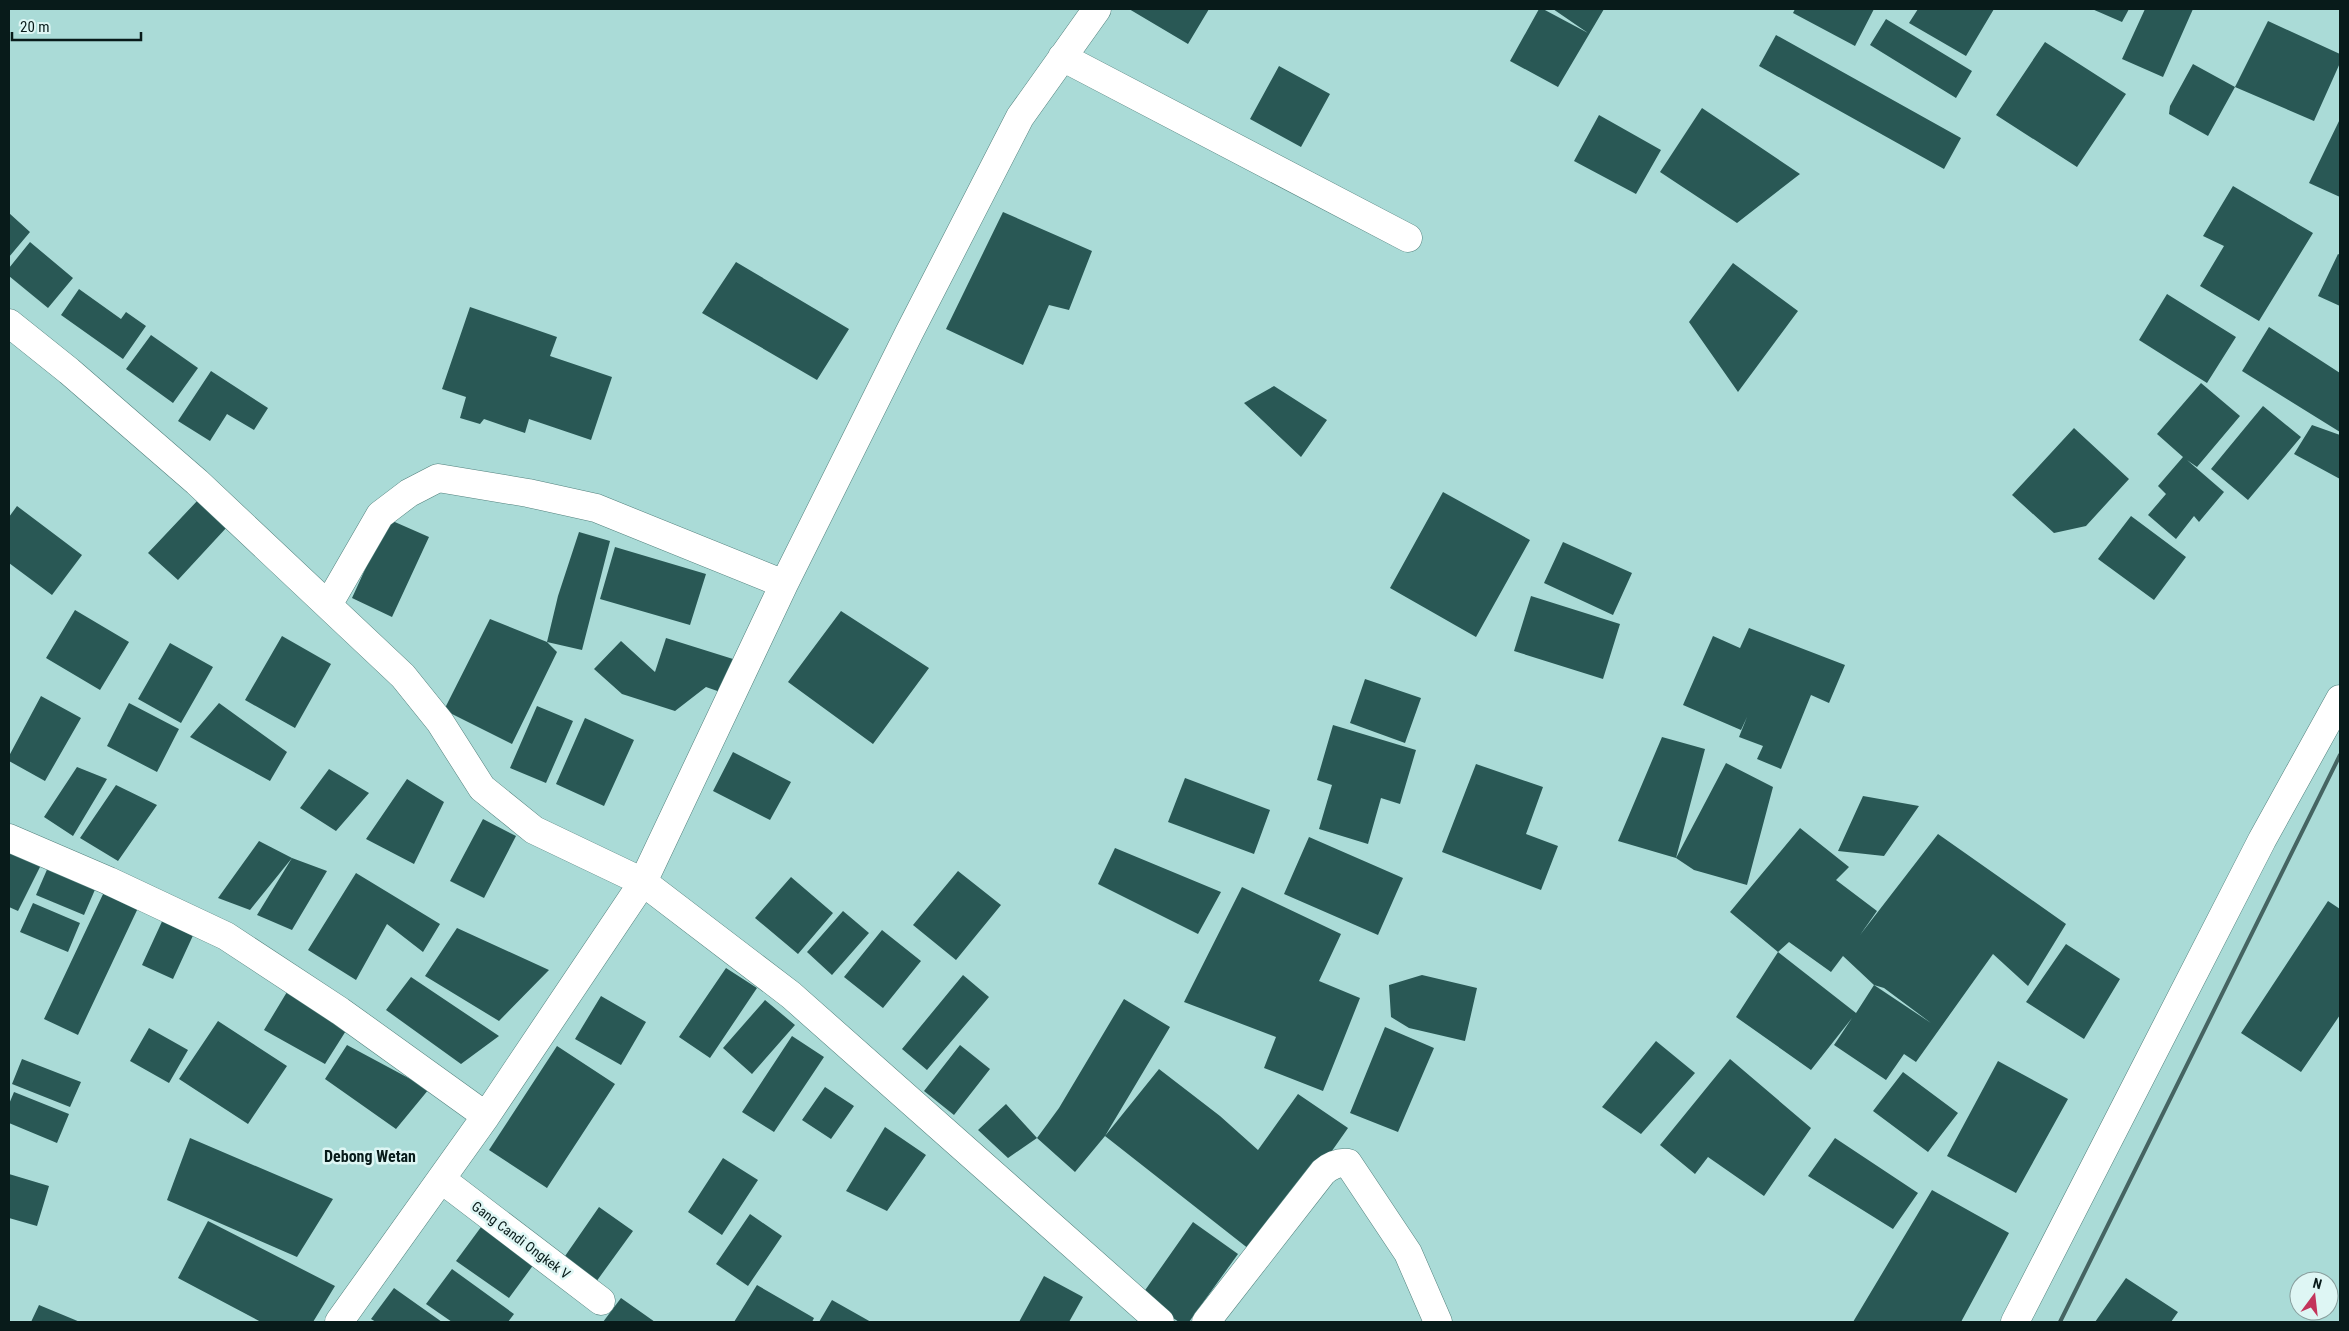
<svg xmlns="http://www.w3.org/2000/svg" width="2349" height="1331" font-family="'Roboto Condensed',sans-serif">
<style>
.building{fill:#295855}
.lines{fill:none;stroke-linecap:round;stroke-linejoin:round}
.street-casing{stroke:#52817d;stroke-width:29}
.street{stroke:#fff;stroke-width:28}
.rail{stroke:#456462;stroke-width:4}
.labels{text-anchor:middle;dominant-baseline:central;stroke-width:5;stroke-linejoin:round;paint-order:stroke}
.street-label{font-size:14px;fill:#081b1a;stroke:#def6f4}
.quarter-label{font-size:16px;font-weight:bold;fill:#081b1a;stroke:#def6f4}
</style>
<rect width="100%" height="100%" fill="#aadbd7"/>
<path class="building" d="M1129,9H1209L1188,44Z
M1539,9H1543L1588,33L1553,9H1604L1558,87L1510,61Z
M1795,9H1874L1855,46L1793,13Z
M1918,9H1994L1966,56L1909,23Z
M2092,9H2129L2122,22Z
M2145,9H2193L2163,77L2122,59Z
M1886,19L1972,71L1956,98L1870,45Z
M2268,21L2340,54V63L2314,121L2235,87Z
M1776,35L1961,138L1944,169L1759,66Z
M2045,42L2126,94L2077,167L1996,115Z
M2193,64L2235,87L2208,136L2169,114L2170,106Z
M1279,66L1330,94L1301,147L1250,119Z
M1702,108L1800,174L1737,223L1660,172Z
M1599,115L1661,150L1636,194L1574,161Z
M2340,119V197L2309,183Z
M2233,186L2313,233L2259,321L2200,286L2224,246L2203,236Z
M1003,212L1092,251L1069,310L1049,305L1023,365L946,329Z
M9,213L30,232L9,257Z
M30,242L73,278L48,308L9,276V268Z
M2338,254L2340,255V306L2318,296Z
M736,262L849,329L817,380L702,313Z
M1733,263L1798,311L1738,392L1689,322Z
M79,289L121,319L126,312L146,326L123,359L61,315Z
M2167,294L2236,337L2207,383L2139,340Z
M470,307L557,337L550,356L612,377L591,440L529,419L525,433L484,419L480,424L460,418L466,397L442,389Z
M2269,327L2340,373V432L2242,371Z
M151,335L198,368L173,403L126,369Z
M211,371L268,408L254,430L227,414L210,441L178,421Z
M2201,383L2240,416L2197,467L2187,460L2224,492L2199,522L2194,516L2176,539L2148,515L2166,494L2158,486L2183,457L2157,434Z
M1274,386L1327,420L1301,457L1244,403Z
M2263,406L2301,437L2248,500L2211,469Z
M2312,425L2340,435V479L2294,454Z
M2074,428L2129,479L2086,526L2054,533L2012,495Z
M1443,492L1530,540L1476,637L1390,588Z
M198,500L227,527L178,580L148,553Z
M17,506L82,555L52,595L9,563V517Z
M2131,516L2186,557L2154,600L2098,559Z
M388,519L429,537L392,617L352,598Z
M579,532L610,541L582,650L547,642L557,652L512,744L444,710L490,619L547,642L558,596Z
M1563,542L1632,573L1613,615L1544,583Z
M615,547L706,574L690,625L600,599Z
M1531,596L1620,624L1603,679L1514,651Z
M75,610L129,642L100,690L46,658Z
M841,611L929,668L873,744L788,682Z
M1749,628L1845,665L1829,703L1811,695L1781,769L1757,759L1763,746L1739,737L1747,717L1741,730L1683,705L1713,636L1740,648Z
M282,636L331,664L295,728L245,700Z
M666,638L733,659L723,693L706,687L675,711L622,694L594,669L621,641L655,672Z
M170,643L213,667L181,723L138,699Z
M1365,679L1421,698L1405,743L1350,723Z
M41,696L81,718L45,781L9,761V756Z
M129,703L179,729L157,772L107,746Z
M219,703L287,752L270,781L190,737Z
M537,706L573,721L546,783L510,768Z
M585,718L634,740L604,806L556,784Z
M1333,725L1416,750L1400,804L1381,798L1368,844L1319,829L1332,785L1317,780Z
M1662,737L1705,749L1676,858L1618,841Z
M733,752L791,782L770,820L713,791Z
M1726,763L1773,787L1747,885L1694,870L1676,858Z
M1476,764L1543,787L1526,834L1558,846L1541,890L1442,852Z
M77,767L107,779L73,836L44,817Z
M329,769L369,793L336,831L300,808Z
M1185,778L1270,810L1254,854L1168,822Z
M407,779L444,802L414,864L366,839Z
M116,785L157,805L118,861L80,838Z
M1863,796L1919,806L1884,856L1838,851Z
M483,819L516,836L484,898L450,881Z
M1800,828L1849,867L1836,880L1877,911L1860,935L1938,834L2066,924L2028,986L1993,954L1916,1062L1904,1054L1886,1080L1834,1045L1852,1018L1811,1070L1736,1017L1778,952L1856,1013L1874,985L1931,1023L1884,988L1874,985L1843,956L1831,972L1789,942L1778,952L1730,912Z
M1309,837L1403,878L1378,935L1284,894Z
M259,841L292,858L250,910L218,898Z
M9,846L42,863L18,911L9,907Z
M1115,848L1221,892L1198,934L1098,884Z
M292,858L327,871L292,930L257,915Z
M49,865L97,885L84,915L36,895Z
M958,871L1001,905L956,960L913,925Z
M356,873L440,924L423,952L387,924L356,980L308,950Z
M791,877L833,913L798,954L755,918Z
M1242,887L1341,934L1319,981L1360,998L1323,1091L1264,1068L1276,1037L1184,1002Z
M104,892L138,908L78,1035L44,1019Z
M2328,901L2340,909V1015L2301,1072L2241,1033Z
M33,903L80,923L68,952L20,932Z
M843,911L869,933L832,975L807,952Z
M165,915L196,929L173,979L142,965Z
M457,928L549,970L499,1021L425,976Z
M882,930L921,961L883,1008L844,977Z
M2066,944L2120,979L2084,1039L2026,1002Z
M726,968L757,988L710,1058L679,1037Z
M963,975L989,997L927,1070L902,1049Z
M1422,975L1477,988L1465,1041L1409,1028L1391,1017L1389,985Z
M411,977L499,1036L461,1064L386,1010Z
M290,987L349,1026L325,1064L264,1030Z
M601,996L646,1022L621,1065L575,1039Z
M1124,999L1170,1027L1105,1136L1075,1172L1037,1138L1008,1158L978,1130L1006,1104L1037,1138L1059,1108Z
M765,1000L795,1025L752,1074L723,1048Z
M218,1021L287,1066L248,1124L179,1079Z
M1385,1027L1434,1048L1398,1132L1350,1113Z
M149,1028L188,1050L169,1083L130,1061Z
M792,1036L824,1057L774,1132L742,1112Z
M1656,1041L1695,1073L1641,1134L1602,1107Z
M347,1045L429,1089L396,1129L325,1079Z
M960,1045L990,1069L954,1115L924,1091Z
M557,1046L615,1084L547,1188L489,1150Z
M22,1059L81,1082L70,1107L12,1084Z
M1730,1059L1811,1128L1764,1196L1708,1157L1695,1174L1660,1145Z
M1998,1061L2068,1099L2016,1193L1947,1156Z
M1159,1069L1220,1116L1258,1150L1298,1094L1348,1128L1308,1185L1254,1253L1105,1136Z
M1903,1072L1958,1113L1928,1152L1873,1111Z
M825,1087L854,1106L831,1139L802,1120Z
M14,1092L69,1114L57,1143L9,1123V1104Z
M885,1127L926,1155L887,1211L846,1191Z
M190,1138L333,1199L297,1257L167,1200Z
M1835,1138L1918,1193L1893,1229L1808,1176Z
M723,1158L758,1180L722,1235L688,1212Z
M9,1174L49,1186L37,1226L9,1218Z
M1932,1190L2009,1233L1961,1322H1853Z
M599,1207L633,1231L596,1282L563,1259Z
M750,1214L782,1236L748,1286L716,1264Z
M208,1221L335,1286L313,1322H261L178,1278Z
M1193,1222L1238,1254L1189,1322H1179L1141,1296Z
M484,1223L537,1260L509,1298L456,1261Z
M452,1269L514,1314L508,1322H452L426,1304Z
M1044,1276L1083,1297L1069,1322H1019Z
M2126,1278L2178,1312L2171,1322H2095Z
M757,1285L814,1318L812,1322H734Z
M394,1288L442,1322H376L371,1319Z
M621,1298L655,1322H603Z
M832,1300L871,1322H819Z
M39,1305L80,1322H31Z"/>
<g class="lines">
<g class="street-casing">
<path id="street" d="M1062,57L1408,238
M9,323L69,371L197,482L403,676L440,722L482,788L534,830L643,882L791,995L1160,1322
M328,605L380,515L409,493L438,478L528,493L596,508L784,584
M9,838L109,881L226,936L340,1011L486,1116
M441,1179L601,1301
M339,1322L486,1116L643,882L784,584L909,333L1020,117L1097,9
M1206,1322L1323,1172C1330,1166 1338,1162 1348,1163L1408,1253L1438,1322
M2015,1322L2262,840L2340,699"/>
</g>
<use href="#street" class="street"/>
<path class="rail" d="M2060,1322L2340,755"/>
</g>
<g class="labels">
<g class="street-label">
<text transform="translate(521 1240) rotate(37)">Gang Candi Ongkek V</text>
</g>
<g class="quarter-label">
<text x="370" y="1156">Debong Wetan</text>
</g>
</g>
<rect width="2349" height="1331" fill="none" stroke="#081b1a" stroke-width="20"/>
<g transform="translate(2314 1296) rotate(15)"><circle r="24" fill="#def6f4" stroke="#889e9d"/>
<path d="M0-4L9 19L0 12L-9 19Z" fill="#c3345b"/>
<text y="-8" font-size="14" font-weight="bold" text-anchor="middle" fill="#081b1a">N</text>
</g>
<path d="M12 32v8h129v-8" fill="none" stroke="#081b1a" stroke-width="2.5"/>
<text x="20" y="32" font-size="15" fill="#081b1a" stroke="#def6f4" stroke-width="4" paint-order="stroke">20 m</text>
</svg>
